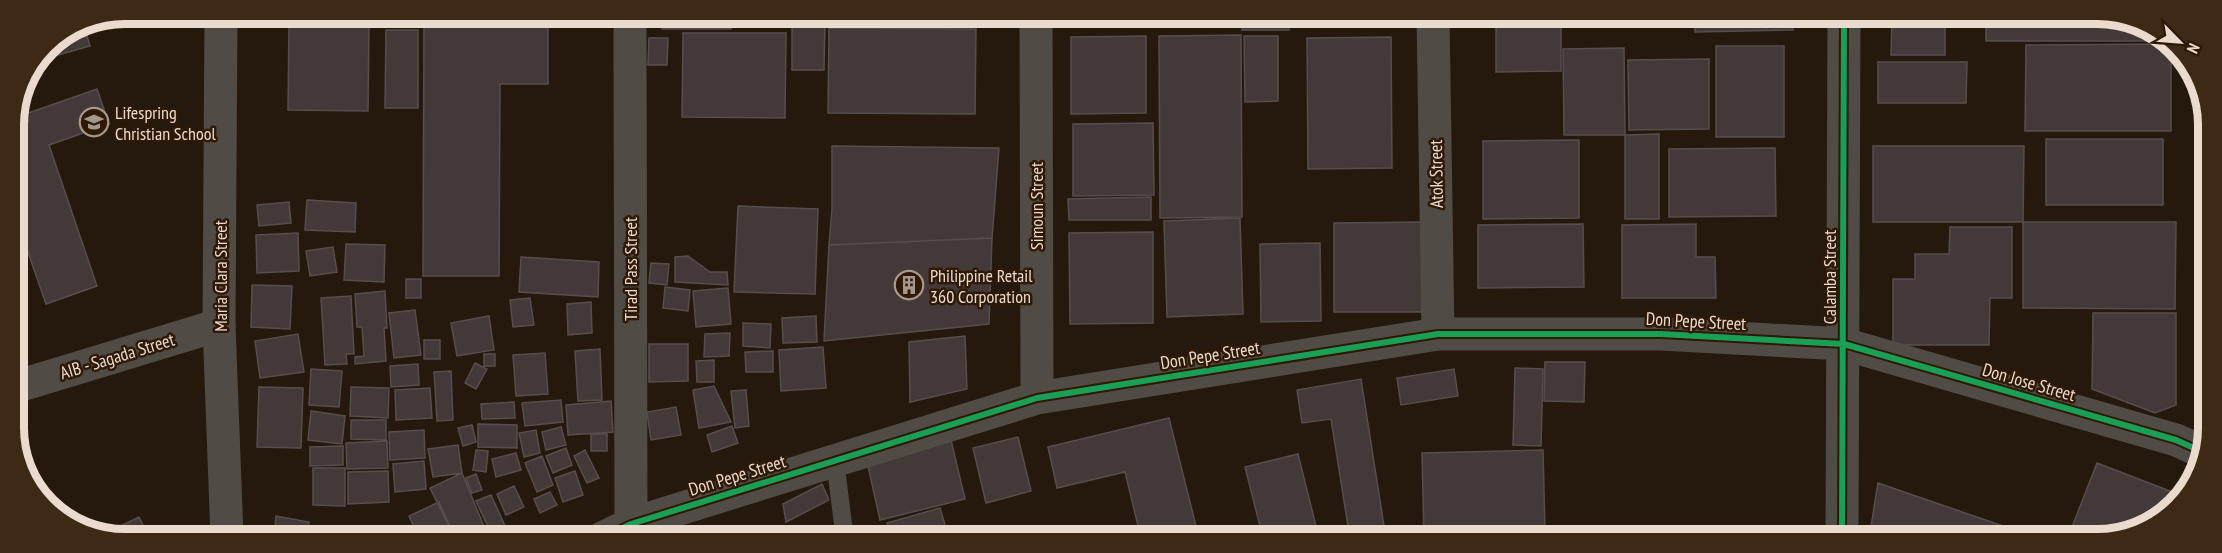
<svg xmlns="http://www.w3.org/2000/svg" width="2222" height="553" font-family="'PT Sans Narrow',sans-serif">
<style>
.building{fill:#433938;stroke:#574d4d;stroke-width:1.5}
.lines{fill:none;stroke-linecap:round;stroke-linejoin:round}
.service{stroke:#504c45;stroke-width:18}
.minor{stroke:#504c45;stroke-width:33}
.tertiary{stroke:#504c45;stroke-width:33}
.cycleway-casing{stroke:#2f1904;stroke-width:10}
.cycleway{stroke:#1a9f57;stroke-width:6}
.labels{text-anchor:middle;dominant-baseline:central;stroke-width:5;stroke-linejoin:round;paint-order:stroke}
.poi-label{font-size:18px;fill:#eadbce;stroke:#2f1904;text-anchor:start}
.street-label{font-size:18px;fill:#eadbce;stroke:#2f1904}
.rim{fill:none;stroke:#eadbce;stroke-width:8}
</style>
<rect width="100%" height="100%" fill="#25190e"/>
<path class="building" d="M373,14H416V22L373,25Z
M424,14H548V84H500L499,276H423Z
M662,14H731V29H662Z
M899,14H990V23H899Z
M1242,15H1289V30H1242Z
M1488,15H1547V17L1488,18Z
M1695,15H1792L1793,30L1695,32Z
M1892,15L1945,16V55H1891Z
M1986,16H2119L2167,41H1986Z
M792,21H825L824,70H792Z
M1561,21V71L1496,72V22Z
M83,22L90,46L44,59L43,54L46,46Z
M289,25L369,26L368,111L288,110Z
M829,28L976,29L975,114L828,113Z
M386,30H418V108H385Z
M683,33H786L785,118L682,117Z
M1241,35L1242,217L1160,218L1159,36Z
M1146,36V113L1071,114V37Z
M1244,36H1278V101L1245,102Z
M1391,37L1392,168L1308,169L1307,38Z
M649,38H668L667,65H648Z
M2171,44V131H2025L2026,45Z
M1716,46H1784V137H1716Z
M1624,48L1625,135H1564L1563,49Z
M1709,59V129L1629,130L1628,60Z
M1878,62H1967L1966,103H1878Z
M97,89L109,124L49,145L97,286L46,304L14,212V118Z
M1153,123L1154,195L1073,196V124Z
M1659,134V219H1625V135Z
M2046,139H2163V205H2046Z
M1579,140V218L1483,219V141Z
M832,146L999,148L992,238L829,245L832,209Z
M1873,146H2024L2023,222H1873Z
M1775,148L1776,216L1669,217V149Z
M1151,197V220H1069L1068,199Z
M307,200L356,203L355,232L305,230Z
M289,202L291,223L259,226L257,205Z
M738,206L818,209L815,294L734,292Z
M1240,218L1243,314L1167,317L1164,221Z
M1428,222V312H1334V223Z
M2023,222H2176L2175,309L2023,308Z
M1583,224L1584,287L1478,288V225Z
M1696,224V257H1715L1716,298H1622V225Z
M1950,227H2012V298H1990L1989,345H1893V279H1915V254H1949Z
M1153,232V323L1070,324L1069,233Z
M298,233L299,271L257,273L256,235Z
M992,238L989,324L824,341L829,245Z
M1320,243L1321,321L1261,322L1260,244Z
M346,244L385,245L384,282L344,280Z
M333,247L337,272L310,276L306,251Z
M688,256L710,272H727L728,285L675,282V257Z
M521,257L599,262L598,297L519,292Z
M651,263L669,264L667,285L649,283Z
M406,279H421V298H406Z
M252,285L292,286L290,329L251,327Z
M665,287L690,290L688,311L663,308Z
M728,288L731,324L696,327L693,291Z
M385,291L387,328H384L386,361L355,364V357L364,356L362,327H357L355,294Z
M351,296L354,354H346L347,364L325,365L321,298Z
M530,298L534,325L513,327L510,300Z
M591,302L592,333L568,335L567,304Z
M415,310L421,355L394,358L389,313Z
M2093,313H2176V405L2155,413L2092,389Z
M489,316L494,350L457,356L451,323Z
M816,316L817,342L783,343L782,318Z
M743,323L771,324L770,348L743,346Z
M730,333L729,356L704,357L705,334Z
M298,334L304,372L260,378L255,341Z
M965,336L967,389L910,402L909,342Z
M424,340H440V359H424Z
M649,344H688V381L649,382Z
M823,347L826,388L781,391L779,350Z
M600,349L602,400L578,401L575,351Z
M773,351V372H746L745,352Z
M545,353L548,394L516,396L513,355Z
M484,354H495V366H484Z
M714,360V382H697L696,361Z
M1545,362H1585L1584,402L1544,401Z
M475,363L487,369L476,389L465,383Z
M418,364L419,385L391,387L390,366Z
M1515,368L1543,369L1541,446L1513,445Z
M311,369L342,371L339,407L309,405Z
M1454,369L1458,396L1401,405L1397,378Z
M451,371L453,420L437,421L434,372Z
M1361,379L1386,539H1350L1331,419L1302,423L1297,390Z
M714,386L731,422L699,428L693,390Z
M259,387L303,388L301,448L257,447Z
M351,387L389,388L388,418L350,416Z
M430,388L432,418L396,420L395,390Z
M746,390L749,426L735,428L731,391Z
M561,400L563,422L525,426L522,403Z
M611,401L613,432L568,435L566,405Z
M514,402L515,418L482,419L481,404Z
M676,407L681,435L651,440L647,412Z
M311,411L345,416L342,444L308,440Z
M1169,418L1199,538H1141L1125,472L1057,488L1048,447Z
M351,420H386V440L351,439Z
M478,424L517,425V448L478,447Z
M472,425L476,442L463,446L458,428Z
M732,426L738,443L712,452L707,435Z
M561,427L566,445L546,450L542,432Z
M424,430L425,458L390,460L389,432Z
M536,430L540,453L524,457L519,433Z
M591,434H607V451H591Z
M950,436L965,499L880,520L866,457Z
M1018,437L1031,491L986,503L973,448Z
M387,441L388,468L347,469L346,443Z
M458,445L462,473L433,477L428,449Z
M343,446V465L310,466V447Z
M566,448L572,465L553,473L546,456Z
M476,450L488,451L486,472L473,470Z
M585,450L599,478L587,483L574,456Z
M1543,450L1545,531L1490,533V539H1424L1422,453Z
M516,453L521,470L496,477L492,459Z
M1298,454L1319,538H1263L1245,467Z
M542,456L553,485L537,492L525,463Z
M424,461L426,489L395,492L393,464Z
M2097,463L2180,495L2170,512L2105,539L2072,527Z
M313,468H345V506L313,505Z
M388,471L389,502L348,504V472Z
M575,471L583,495L563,502L555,478Z
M462,473L485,529L462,538H455L430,488Z
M476,474L482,490L472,493L466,478Z
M1878,483L2006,527L2002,539H1869Z
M822,484L829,500L786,522L783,504Z
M514,486L524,507L506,515L497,494Z
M550,492L557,505L540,513L534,499Z
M491,495L506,528L492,535L476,501Z
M439,502L455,538H419L409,516Z
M940,508L949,538H891L887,523Z
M276,516L309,522L308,537H274Z
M139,517L149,537L100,536Z"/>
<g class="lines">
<path class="service" d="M835,460L844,532L839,538"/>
<path class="minor" d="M630,14L631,524
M1036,15L1037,398
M1433,15L1438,334
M15,387L219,325
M602,538L631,524L1037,398L1438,334H1661L1844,344L2176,440L2205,453"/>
<path class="tertiary" d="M221,14L219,325L227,537
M1842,539L1844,15"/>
<g class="cycleway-casing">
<path id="cycleway" d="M602,538L631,524L1037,398L1438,334H1661L1844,344L2176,440L2205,453
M1842,539L1844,15"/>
</g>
<use href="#cycleway" class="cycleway"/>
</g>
<defs>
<g id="school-ring" transform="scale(1.5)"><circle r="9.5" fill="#2f1904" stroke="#a5978b" stroke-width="1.5"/><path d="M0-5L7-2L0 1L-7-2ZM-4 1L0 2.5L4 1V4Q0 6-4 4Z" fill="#a5978b"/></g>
<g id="building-ring" transform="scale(1.5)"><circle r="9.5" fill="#2f1904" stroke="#a5978b" stroke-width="1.5"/><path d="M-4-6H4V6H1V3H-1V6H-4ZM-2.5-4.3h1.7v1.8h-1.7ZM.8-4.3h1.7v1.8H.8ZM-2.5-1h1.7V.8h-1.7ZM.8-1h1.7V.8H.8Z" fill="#a5978b"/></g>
</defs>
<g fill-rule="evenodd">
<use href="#school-ring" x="94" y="122"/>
<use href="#building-ring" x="909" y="285"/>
</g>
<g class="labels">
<g class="poi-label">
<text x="115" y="112">Lifespring<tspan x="115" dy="21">Christian School</tspan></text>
<text x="930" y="275">Philippine Retail<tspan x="930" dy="21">360 Corporation</tspan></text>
</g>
<g class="street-label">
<text transform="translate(1436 174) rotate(-91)">Atok Street</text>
<text transform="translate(1036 206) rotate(-90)">Simoun Street</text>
<text transform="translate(630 269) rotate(-90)">Tirad Pass Street</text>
<text transform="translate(220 276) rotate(-90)">Maria Clara Street</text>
<text transform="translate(1829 277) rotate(-90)">Calamba Street</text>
<text transform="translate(1696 321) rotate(3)">Don Pepe Street</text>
<text transform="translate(1210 355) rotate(-9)">Don Pepe Street</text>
<text transform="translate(117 356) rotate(-17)">AIB - Sagada Street</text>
<text transform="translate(2029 382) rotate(16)">Don Jose Street</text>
<text transform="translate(737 475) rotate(-17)">Don Pepe Street</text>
</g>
</g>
<path d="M0 0H2222V553H0ZM125 24H2097A101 101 0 0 1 2198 125V428A101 101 0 0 1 2097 529H125A101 101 0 0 1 24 428V125A101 101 0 0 1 125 24Z" fill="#3e2914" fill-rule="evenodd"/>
<path class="rim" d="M125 24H2097A101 101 0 0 1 2198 125V428A101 101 0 0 1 2097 529H125A101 101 0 0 1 24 428V125A101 101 0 0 1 125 24Z"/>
<g transform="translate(2180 42) rotate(115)" stroke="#2f1904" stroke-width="4.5" paint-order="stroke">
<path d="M0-4.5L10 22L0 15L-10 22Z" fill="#eadbce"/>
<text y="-9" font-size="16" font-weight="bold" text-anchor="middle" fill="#eadbce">N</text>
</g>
</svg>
